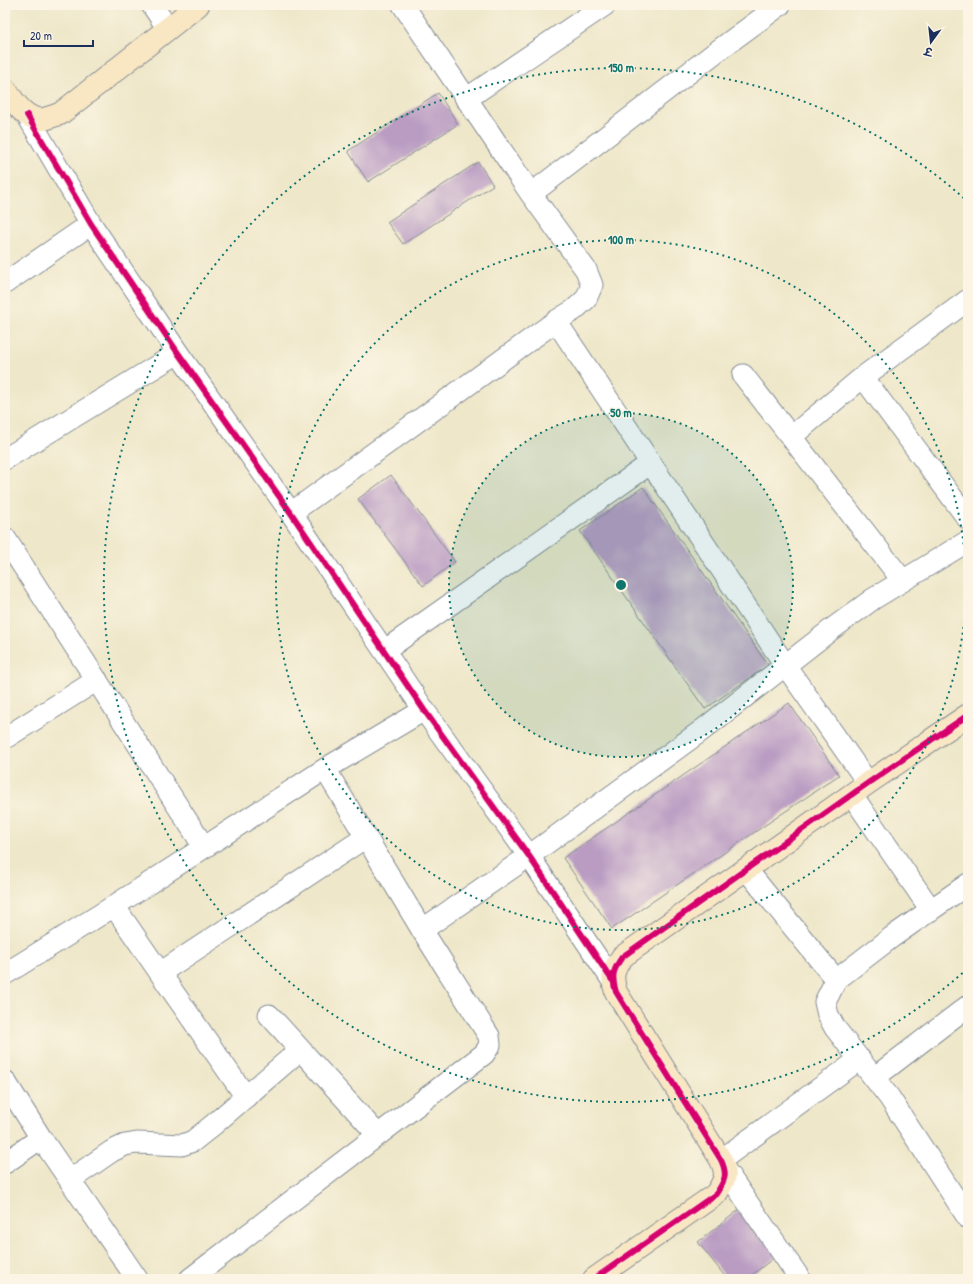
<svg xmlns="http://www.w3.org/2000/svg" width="973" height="1284" font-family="'Patrick Hand','Playpen Sans Deva',sans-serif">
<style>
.building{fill:#ba9cc3}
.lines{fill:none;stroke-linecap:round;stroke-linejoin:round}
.street-casing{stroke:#848b94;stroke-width:23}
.secondary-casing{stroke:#848b94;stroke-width:24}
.street{stroke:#fff;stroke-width:21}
.secondary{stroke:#f9e7c3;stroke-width:22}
.cycleway-casing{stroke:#fcf5e5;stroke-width:8}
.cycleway{stroke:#d6006c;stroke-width:6}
.ring{fill:none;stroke:#0f766e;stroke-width:2;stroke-dasharray:2 4}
.centre{fill:#0f766e;stroke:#fcf5e5;stroke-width:2}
.ring-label{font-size:12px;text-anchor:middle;font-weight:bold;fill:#0f766e;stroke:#fcf5e5;stroke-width:3;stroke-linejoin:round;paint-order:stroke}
</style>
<rect width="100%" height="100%" fill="#fcf5e5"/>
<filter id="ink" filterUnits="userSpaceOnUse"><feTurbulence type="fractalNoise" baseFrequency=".025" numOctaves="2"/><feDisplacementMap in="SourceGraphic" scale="8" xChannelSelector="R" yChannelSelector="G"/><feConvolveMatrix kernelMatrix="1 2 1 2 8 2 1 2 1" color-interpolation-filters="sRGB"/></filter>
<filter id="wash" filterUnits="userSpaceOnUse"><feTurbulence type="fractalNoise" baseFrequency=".012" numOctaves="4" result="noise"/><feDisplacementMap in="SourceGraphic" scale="16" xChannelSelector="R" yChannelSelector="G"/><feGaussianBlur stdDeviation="0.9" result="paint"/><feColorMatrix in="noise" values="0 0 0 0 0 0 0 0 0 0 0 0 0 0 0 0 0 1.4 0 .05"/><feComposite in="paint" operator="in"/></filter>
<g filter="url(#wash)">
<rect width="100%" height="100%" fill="#eee7c9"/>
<g id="blocks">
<path class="building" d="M438,93L458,124L368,182L348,151Z
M478,162L493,185L403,244L387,222Z
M391,475L455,562L423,586L358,499Z
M643,487L768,665L705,709L580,531Z
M789,703L839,775L612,929L563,858Z
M744,1206L781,1252L747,1279H727L698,1242Z"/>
</g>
</g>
<g filter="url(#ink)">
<use href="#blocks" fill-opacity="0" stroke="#848b94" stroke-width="1"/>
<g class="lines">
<g class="street-casing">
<path id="street" d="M152,5L168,29
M466,99L605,5
M27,115L91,224L178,353L291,513L424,710L529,856L612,980
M531,194L716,52L780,5
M5,283L91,224
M556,321L785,665L868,783
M743,375L903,581
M863,377L968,519
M791,437L863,377L968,300
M5,459L178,353
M291,513L556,321L574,310L586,299L592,285L586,270L531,194L403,5
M5,538L204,847
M384,651L651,463
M5,738L97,680
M852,795L931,910
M746,869L836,980
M968,884L892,937L836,980L825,1002L828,1015L835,1028L889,1097L968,1218
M114,906L160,973L246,1097
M422,930L529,856L701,731L832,629L873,599L968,541
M160,973L366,837
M5,974L114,906L325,769L424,710
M269,1015L378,1135
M874,1078L968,1006
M5,1081L41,1138L137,1279
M721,1160L860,1059
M5,1163L41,1138
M726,1171L800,1279
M70,1180L112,1151L125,1145L137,1143L182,1145L193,1141L213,1125L300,1050
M190,1279L484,1054L490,1045L489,1036L422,930L325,769"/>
</g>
<g class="secondary-casing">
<path id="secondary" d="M5,89C14,102 26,121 44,119C49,118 55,115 60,114L198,5
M594,1279L716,1194C725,1180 728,1175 721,1160L616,992C611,976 613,970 622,957L868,783L968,715"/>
</g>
<use href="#street" class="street"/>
<use href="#secondary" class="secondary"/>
<g class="cycleway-casing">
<path id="cycleway" d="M27,115L91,224L178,353L291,513L424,710L529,856L612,980
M594,1279L716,1194C725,1180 728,1175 721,1160L616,992C611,976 613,970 622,957L868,783L968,715"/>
</g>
<use href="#cycleway" class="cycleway"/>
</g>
</g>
<circle cx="621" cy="585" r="172" fill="#0f766e" fill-opacity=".12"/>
<g class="ring">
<circle cx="621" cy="585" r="172"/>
<circle cx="621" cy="585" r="345"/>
<path d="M967 969A517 517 0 1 1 967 201"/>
</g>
<circle cx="621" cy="585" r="6" class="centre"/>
<g class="ring-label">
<text x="621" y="72">150 m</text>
<text x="621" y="244">100 m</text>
<text x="621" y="417">50 m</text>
</g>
<rect width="973" height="1284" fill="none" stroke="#fcf5e5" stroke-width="20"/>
<g transform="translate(931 42) rotate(195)" stroke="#fcf5e5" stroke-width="3" paint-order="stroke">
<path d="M0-3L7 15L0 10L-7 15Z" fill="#1b2f5e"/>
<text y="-6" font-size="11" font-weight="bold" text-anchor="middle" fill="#1b2f5e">उ</text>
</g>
<path d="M24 40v6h69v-6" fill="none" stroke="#1b2f5e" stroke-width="2"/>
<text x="30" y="40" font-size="12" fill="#1b2f5e" stroke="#fcf5e5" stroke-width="3" paint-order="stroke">20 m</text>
</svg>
